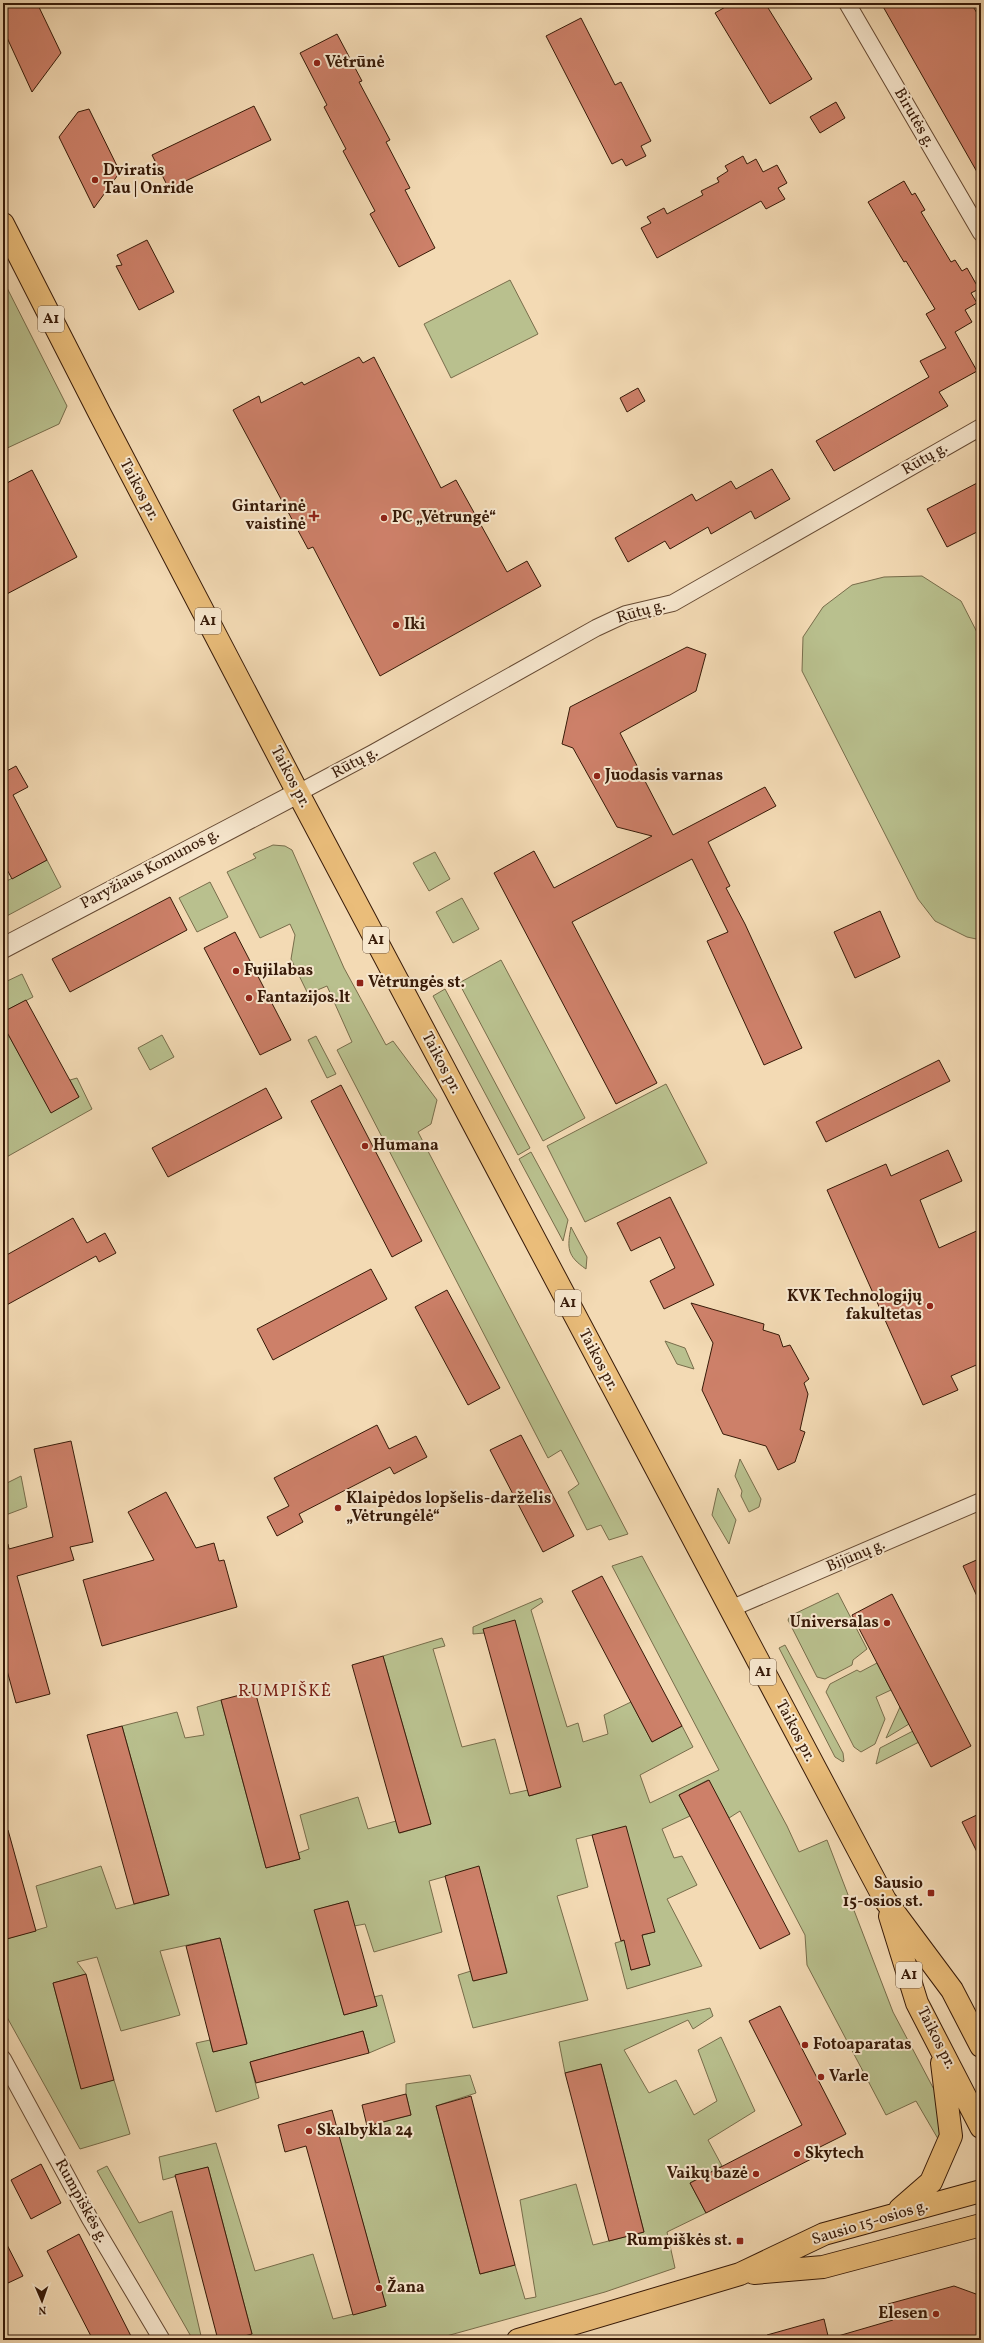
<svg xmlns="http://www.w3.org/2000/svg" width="984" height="2343" font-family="Vollkorn,serif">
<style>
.green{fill:#b9c08e;stroke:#786d4b;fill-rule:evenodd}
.building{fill:#cd8069;stroke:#371a08}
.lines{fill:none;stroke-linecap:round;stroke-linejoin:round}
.minor-casing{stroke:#664a33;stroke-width:18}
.tertiary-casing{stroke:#664a33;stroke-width:22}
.primary-casing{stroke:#371a08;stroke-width:24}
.minor{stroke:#f7e7ce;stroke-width:16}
.tertiary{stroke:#f7e7ce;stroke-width:20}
.primary{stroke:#eabd7a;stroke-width:22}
.poi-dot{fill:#8f2418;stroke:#f7e7ce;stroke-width:1.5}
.labels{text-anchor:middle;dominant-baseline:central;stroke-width:4;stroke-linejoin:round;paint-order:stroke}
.shield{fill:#f7e7ce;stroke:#715843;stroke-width:1}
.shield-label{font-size:15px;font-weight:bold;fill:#371a08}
.poi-label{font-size:16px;font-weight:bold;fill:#371a08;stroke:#f7e7ce;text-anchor:start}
.street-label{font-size:16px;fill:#371a08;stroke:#f7e7ce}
.neighbourhood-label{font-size:17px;letter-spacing:1px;fill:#7a1f14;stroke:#f7e7ce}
</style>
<rect width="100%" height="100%" fill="#f3dab4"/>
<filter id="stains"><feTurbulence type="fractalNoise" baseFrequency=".005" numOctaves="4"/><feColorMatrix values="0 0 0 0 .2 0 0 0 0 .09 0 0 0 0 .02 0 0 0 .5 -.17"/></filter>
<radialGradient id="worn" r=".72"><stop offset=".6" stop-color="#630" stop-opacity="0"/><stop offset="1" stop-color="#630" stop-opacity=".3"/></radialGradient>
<path class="green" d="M3,280L67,406L59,424L3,450Z
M510,280L538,334L451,378L424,324Z
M922,576L961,601L981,640V940L967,937L935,921L918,899L802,671L803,637L823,607L852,585L884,577Z
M273,845L285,846L292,850L344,968L386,1045L393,1041L437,1100L431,1124L418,1132L628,1534L609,1540L601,1525L587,1530L568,1492L579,1484L561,1450L548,1458L337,1050L352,1042L327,986L308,994L291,959L295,935L290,924L260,938L227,872L256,858L253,854Z
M435,852L450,879L429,891L413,863Z
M47,860L61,887L3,918V883Z
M210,882L228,917L197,932L179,898Z
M462,898L479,929L453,943L436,912Z
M501,960L585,1118L543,1141L459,983Z
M22,974L33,997L3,1012V983Z
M445,989L530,1148L518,1155L433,996Z
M3,1025L51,1112L79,1097L70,1080L77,1078L92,1109L3,1159Z
M162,1035L174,1057L150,1070L138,1048Z
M316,1036L336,1074L327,1078L308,1040Z
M666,1084L707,1163L585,1222L547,1146Z
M531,1152L568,1220L563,1241L519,1159Z
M571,1227L587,1257L586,1269C567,1256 567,1248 571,1227Z
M665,1341L685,1348L694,1369L677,1364Z
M740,1459L761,1499L759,1507L749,1512L741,1496L742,1491L735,1476Z
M21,1476L27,1507L3,1516V1485Z
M718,1488L736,1520L729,1544L712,1515Z
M642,1556L787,1826L799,1852L827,1840L893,2012L938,2097L941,2144L916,2101L886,2115L807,1965L805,1935L740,1811L729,1818L708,1780L679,1795L690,1816L662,1829L674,1858L682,1856L697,1885L667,1899L702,1966L627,1989L615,1943L654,1932L592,1835L576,1839L588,1887L557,1896L588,2000L473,2028L458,1975L471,1971L474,1981L507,1972L479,1867L429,1881L442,1932L374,1952L365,1924L354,1926L348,1901L315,1910L344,2015L377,2006L374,1997L382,1995L395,2042L369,2053L363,2031L250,2062L259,2098L216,2112L196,2043L210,2040L213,2052L247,2043L220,1938L160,1951L180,2015L121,2031L97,1957L77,1962L86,1974L53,1983L81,2088L114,2080L130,2134L80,2149L3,2010V1940L47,1927L36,1886L101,1866L116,1909L169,1895L122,1726L177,1712L185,1738L204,1735L197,1707L221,1700L266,1868L300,1859L298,1853L309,1849L300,1815L358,1797L368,1829L396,1821L400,1833L431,1824L383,1656L442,1638L445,1646L433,1649L462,1747L495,1739L510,1794L528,1790L529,1796L561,1787L484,1633L473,1634V1627L541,1598L543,1602L531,1610L567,1727L578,1723L583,1742L608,1734L604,1715L631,1702L652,1742L682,1726L693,1747L640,1775L650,1803L719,1770L612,1566ZM647,1954L650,1965L631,1970L629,1959Z
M838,1593L867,1649L853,1660L852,1665L825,1679L817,1677L788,1620L790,1616Z
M785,1645L843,1753L844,1761L843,1762L835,1757L779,1648Z
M877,1663L891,1690L876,1697L885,1719L875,1744L861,1752L854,1747L826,1692L830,1684L857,1670L860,1672Z
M900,1707L909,1724L886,1738Z
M913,1731L919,1742L876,1764L880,1748Z
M710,2008L713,2016L693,2029L688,2020L624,2050L649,2093L676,2080L694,2115L717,2101L698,2050L721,2037L755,2111L708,2140L722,2166L690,2183L706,2213L667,2232L675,2268L605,2292L432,2340H229L252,2334L208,2167L163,2180L159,2157L216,2143L255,2271L313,2254L333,2319L386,2306L339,2137L367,2126L411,2115L406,2094V2084L470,2075L476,2093L436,2106L480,2274L515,2265L525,2299L536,2297L520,2200L576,2184L593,2245L644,2232L601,2064L565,2073L559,2042Z
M107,2166L139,2223L172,2211L202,2340H193L97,2171Z"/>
<path class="building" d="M3,3H37L61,53L32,92L3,29Z
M732,3H765L812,79L770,104L715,13Z
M881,3H971L981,20V179Z
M581,18L615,85L621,82L651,141L641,146L646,156L626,166L622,159L612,164L546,36Z
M337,34L362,81L359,82L390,140L386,142L410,188L405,190L435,248L399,267L370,214L375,211L343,151L346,149L324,107L327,105L300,53Z
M836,102L845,118L820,133L810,117Z
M254,106L271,140L169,189L152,155Z
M89,109L120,172L94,208L59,137L78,112Z
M743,156L747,164L756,159L763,172L777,165L787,183L778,188L785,199L766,209L761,201L657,258L641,228L651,223L647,217L664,208L667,214L703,195L701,191L719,182L717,178L728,171L725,166Z
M904,181L912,195L915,193L925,210L921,212L951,262L955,260L962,271L967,268L979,289L971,293L977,303L965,310L972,322L955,332L977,371L939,392L948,406L834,471L816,441L929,377L920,361L946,348L926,314L935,309L906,261L904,262L868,202Z
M147,240L174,292L139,310L116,266L122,265L117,255Z
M359,357L363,363L374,357L441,488L456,480L507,572L527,561L541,586L380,676L313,547L308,549L233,410L259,396L261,403L302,382L304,385Z
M638,388L645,401L627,412L620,398Z
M772,469L790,499L755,519L751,511L711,534L708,527L670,549L665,541L628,562L615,538L692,494L696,501L731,481L736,489Z
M32,470L77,557L3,596V485Z
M981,481V530L947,547L927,509Z
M687,647L706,654L696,691L620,733L673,835L765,787L776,806L708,842L730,886L726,888L745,924L802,1048L764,1065L707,941L728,932L692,859L572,922L657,1083L616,1104L494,873L534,851L554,888L652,836L617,827L573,748L562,744L570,707Z
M16,766L28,787L13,795L47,860L12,879L3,862V773Z
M170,897L187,930L70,992L52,959Z
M880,911L900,957L855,978L834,932Z
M235,932L291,1040L260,1055L204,948Z
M26,1000L79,1097L51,1113L3,1025V1012Z
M939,1060L950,1081L826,1142L816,1122Z
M341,1085L422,1241L392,1257L311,1101Z
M266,1088L282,1118L168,1177L152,1148Z
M948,1150L962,1181L920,1200L939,1248L981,1229V1363L951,1376L958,1390L923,1405L827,1190L886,1164L891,1176Z
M670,1197L714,1285L664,1309L650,1281L675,1268L660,1237L631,1251L617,1223Z
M73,1218L87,1243L105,1233L116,1253L99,1262L96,1256L3,1307V1257Z
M371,1269L387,1299L273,1360L257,1329Z
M447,1290L500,1388L468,1405L415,1307Z
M691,1303L764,1324L763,1330L779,1335L783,1347L790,1345L809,1379L804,1383L808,1394L800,1430L805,1432L795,1462L778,1470L766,1446L723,1434L702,1390L713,1343Z
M377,1425L389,1449L416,1436L427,1457L394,1474L390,1467L299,1514L303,1522L277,1536L267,1517L289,1506L274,1478Z
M521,1435L574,1536L543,1552L490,1450Z
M71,1441L93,1542L70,1547L74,1560L17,1576L50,1694L16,1703L3,1656V1545L8,1544L9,1549L53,1537L34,1449Z
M166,1492L196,1548L214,1543L219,1561L224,1560L237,1607L102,1646L83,1580L154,1560L128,1512Z
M981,1558V1605L963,1566Z
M602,1576L682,1726L652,1742L572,1591Z
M892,1594L971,1746L931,1767L852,1615Z
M515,1620L561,1787L529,1796L483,1629Z
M383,1656L431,1824L399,1833L352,1665Z
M255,1691L300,1859L266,1868L221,1700Z
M122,1726L169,1895L134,1904L87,1735Z
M709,1780L790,1934L760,1949L679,1795Z
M981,1813V1860L962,1822Z
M626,1826L655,1932L642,1935L650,1965L631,1970L624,1940L621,1941L592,1835Z
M8,1830L36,1931L3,1940V1831Z
M479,1866L507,1973L473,1981L445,1876Z
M348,1901L377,2006L344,2015L314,1910Z
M220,1938L247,2044L213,2052L186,1946Z
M86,1974L114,2080L81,2089L53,1983Z
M780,2006L846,2134L818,2148L821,2154L706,2213L690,2183L802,2125L749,2021Z
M363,2031L369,2053L256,2083L250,2062Z
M601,2064L644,2232L609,2241L565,2073Z
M406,2094L411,2115L367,2126L362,2105Z
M471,2096L515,2265L480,2274L436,2106Z
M332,2110L386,2306L353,2315L306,2146L285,2152L278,2125Z
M41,2164L61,2203L31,2219L11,2180Z
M208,2167L252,2334L229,2340H218L175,2175Z
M79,2234L133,2340H93L47,2251Z
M3,2237L23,2276L8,2283L3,2274Z
M954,2286L976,2294L981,2303V2340H839L838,2336L893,2320L888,2304Z
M824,2319L829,2340H768L767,2335Z"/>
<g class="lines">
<g class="minor-casing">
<path id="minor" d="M847,3L981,233
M298,793L373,753L596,628L626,614L673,603L981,427
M730,1609L981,1501
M3,2059L90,2219L162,2340"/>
</g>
<g class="tertiary-casing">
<path id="tertiary" d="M3,948L298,793"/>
</g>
<g class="primary-casing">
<path id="primary" d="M3,224L100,414L298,793L885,1900L952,1990L981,2046
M890,1916L917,2003L981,2127
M900,2209L931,2182L951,2136L942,2063
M754,2273L823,2267L981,2225
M518,2340L740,2274L824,2234L981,2191"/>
</g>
<use href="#minor" class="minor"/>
<use href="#tertiary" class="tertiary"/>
<use href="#primary" class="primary"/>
</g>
<g class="poi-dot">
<circle cx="317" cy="63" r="4"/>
<circle cx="95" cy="180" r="4"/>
<path d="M312 510h4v4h4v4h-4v4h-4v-4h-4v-4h4z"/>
<circle cx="384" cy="518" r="4"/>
<circle cx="396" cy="625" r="4"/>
<circle cx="597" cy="776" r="4"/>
<circle cx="236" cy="971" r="4"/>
<rect x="356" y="979" width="8" height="8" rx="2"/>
<circle cx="249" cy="998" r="4"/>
<circle cx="365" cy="1146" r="4"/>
<circle cx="930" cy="1306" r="4"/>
<circle cx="338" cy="1508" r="4"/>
<circle cx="887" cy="1623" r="4"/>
<rect x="927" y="1889" width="8" height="8" rx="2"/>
<circle cx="805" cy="2045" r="4"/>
<circle cx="821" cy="2077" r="4"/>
<circle cx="309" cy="2131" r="4"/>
<circle cx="797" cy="2154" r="4"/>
<circle cx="756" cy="2174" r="4"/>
<rect x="736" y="2237" width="8" height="8" rx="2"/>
<circle cx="379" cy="2288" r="4"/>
<circle cx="936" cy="2314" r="4"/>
</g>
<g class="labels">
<g class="shield">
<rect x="38" y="306" width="26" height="26" rx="3"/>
<rect x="195" y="608" width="26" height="26" rx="3"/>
<rect x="363" y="927" width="26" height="26" rx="3"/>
<rect x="555" y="1290" width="26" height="26" rx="3"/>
<rect x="750" y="1659" width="26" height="26" rx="3"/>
<rect x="896" y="1962" width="26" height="26" rx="3"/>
</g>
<g class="shield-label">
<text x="51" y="319">A1</text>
<text x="208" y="621">A1</text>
<text x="376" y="940">A1</text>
<text x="568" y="1303">A1</text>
<text x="763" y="1672">A1</text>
<text x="909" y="1975">A1</text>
</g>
<g class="poi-label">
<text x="325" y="63">Vėtrūnė</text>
<text x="103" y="171">Dviratis<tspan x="103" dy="18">Tau | Onride</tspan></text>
<text x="306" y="507" text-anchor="end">Gintarinė<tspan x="306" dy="18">vaistinė</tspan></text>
<text x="392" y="518">PC „Vėtrungė“</text>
<text x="404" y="625">Iki</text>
<text x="605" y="776">Juodasis varnas</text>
<text x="244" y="971">Fujilabas</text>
<text x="368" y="983">Vėtrungės st.</text>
<text x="257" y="998">Fantazijos.lt</text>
<text x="373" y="1146">Humana</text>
<text x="922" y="1297" text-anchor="end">KVK Technologijų<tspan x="922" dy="18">fakultetas</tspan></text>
<text x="346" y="1499">Klaipėdos lopšelis-darželis<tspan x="346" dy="18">„Vėtrungėlė“</tspan></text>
<text x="879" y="1623" text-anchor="end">Universalas</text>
<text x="923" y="1884" text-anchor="end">Sausio<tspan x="923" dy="18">15-osios st.</tspan></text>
<text x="813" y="2045">Fotoaparatas</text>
<text x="829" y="2077">Varle</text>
<text x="317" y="2131">Skalbykla 24</text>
<text x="805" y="2154">Skytech</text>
<text x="748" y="2174" text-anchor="end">Vaikų bazė</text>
<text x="732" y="2241" text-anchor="end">Rumpiškės st.</text>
<text x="387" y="2288">Žana</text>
<text x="928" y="2314" text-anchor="end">Elesen</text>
</g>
<g class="street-label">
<text transform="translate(914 118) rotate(60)">Birutės g.</text>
<text transform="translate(925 459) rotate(-30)">Rūtų g.</text>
<text transform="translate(139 490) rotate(62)">Taikos pr.</text>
<text transform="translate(641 612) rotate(-16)">Rūtų g.</text>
<text transform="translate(355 763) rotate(-28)">Rūtų g.</text>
<text transform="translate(290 777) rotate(62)">Taikos pr.</text>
<text transform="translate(150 869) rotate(-28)">Paryžiaus Komunos g.</text>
<text transform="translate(441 1063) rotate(62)">Taikos pr.</text>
<text transform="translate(598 1360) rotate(62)">Taikos pr.</text>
<text transform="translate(856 1556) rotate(-23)">Bijūnų g.</text>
<text transform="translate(795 1731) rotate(62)">Taikos pr.</text>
<text transform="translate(936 2038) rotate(63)">Taikos pr.</text>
<text transform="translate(81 2201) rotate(61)">Rumpiškės g.</text>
<text transform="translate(870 2223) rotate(-17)">Sausio 15-osios g.</text>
</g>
<g class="neighbourhood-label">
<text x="285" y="1691">RUMPIŠKĖ</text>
</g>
</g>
<rect width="984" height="2343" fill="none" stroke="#f3dab4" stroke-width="16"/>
<rect x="4" y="4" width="976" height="2335" fill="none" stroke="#371a08" stroke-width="2"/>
<rect x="8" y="8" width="968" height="2327" fill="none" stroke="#371a08"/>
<g transform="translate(42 2301) rotate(178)" stroke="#f7e7ce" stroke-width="3" paint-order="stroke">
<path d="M0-3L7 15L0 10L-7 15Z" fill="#371a08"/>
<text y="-6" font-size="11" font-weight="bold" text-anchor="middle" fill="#371a08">N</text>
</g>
<rect width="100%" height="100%" filter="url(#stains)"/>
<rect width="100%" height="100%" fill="url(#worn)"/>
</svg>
